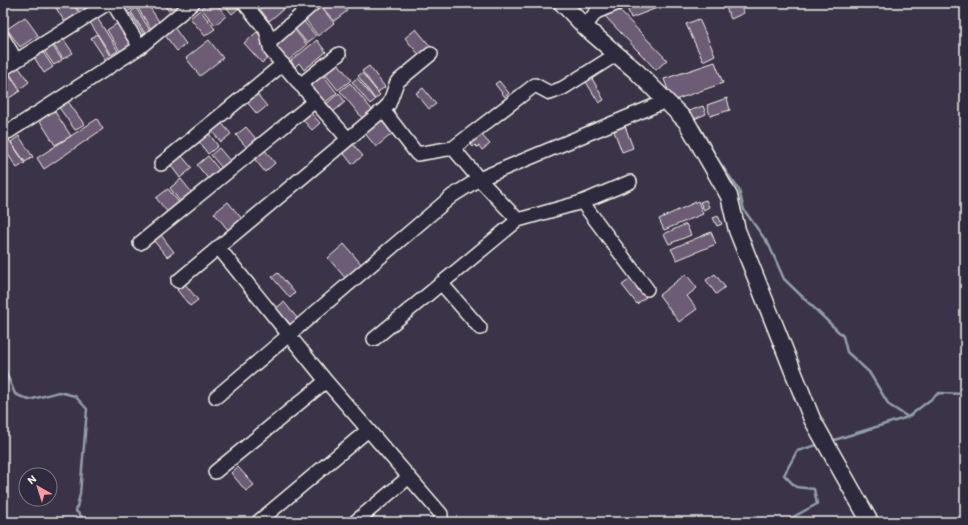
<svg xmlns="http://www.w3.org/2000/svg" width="968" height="525" font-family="Itim,sans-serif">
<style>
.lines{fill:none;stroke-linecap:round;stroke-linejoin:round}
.stream{stroke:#929ea7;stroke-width:2.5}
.building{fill:#6d5c76;stroke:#f4f1e8}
.minor-casing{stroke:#f4f1e8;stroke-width:16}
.major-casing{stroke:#f4f1e8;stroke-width:19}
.minor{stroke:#2f2a3d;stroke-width:13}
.major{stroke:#2f2a3d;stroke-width:16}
</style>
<rect width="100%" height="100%" fill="#3b3448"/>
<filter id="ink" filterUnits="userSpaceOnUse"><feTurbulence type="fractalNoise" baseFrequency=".025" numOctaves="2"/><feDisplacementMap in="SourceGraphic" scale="8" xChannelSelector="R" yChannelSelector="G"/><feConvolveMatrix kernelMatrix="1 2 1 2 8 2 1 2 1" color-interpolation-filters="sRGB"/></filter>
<g filter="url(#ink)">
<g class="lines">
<path class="stream" d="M699,126L720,163L739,190L744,210L769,245L784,279L843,336L847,352L869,372L889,405L908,417
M3,365L15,394L29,400L59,392L75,396L87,409L80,494L76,511L87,522
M831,441L908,417L939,393L965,394
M784,522L817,504L814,489L796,487L784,475L797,451L820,444"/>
</g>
<path class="building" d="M43,3H54L46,8Z
M57,3H72L79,13L65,22L54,5Z
M73,3H90L91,5L80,12Z
M125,3H142L127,12L122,5Z
M147,3L160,23L151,29L138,8Z
M162,3H177L181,9L173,16Z
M208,3H216L226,16L215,25L201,8Z
M223,3H239L241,6L232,14Z
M267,3H283L286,7L269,21L260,9Z
M326,3H340L347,11L334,21L322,7Z
M629,3H660L662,6L631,18L626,5Z
M724,3H739L744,13L731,19Z
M321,7L334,23L318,36L305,19Z
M136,8L151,32L146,35L131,12Z
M617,8L667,60L656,70L603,14Z
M200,10L215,29L205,36L190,18Z
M130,13L145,36L140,39L126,15Z
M96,16L118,51L111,55L89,21Z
M25,17L38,35L20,47L7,29Z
M302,19L316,36L307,43L293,26Z
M699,19L715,55L703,61L686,24Z
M118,23L131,44L120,51L107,30Z
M174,27L186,44L177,51L164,34Z
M294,29L307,45L288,61L275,44Z
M416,29L431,47L420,56L405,38Z
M257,32L265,41L261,44L270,56L262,63L244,43Z
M60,34L73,53L63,59L51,41Z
M97,34L110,56L105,59L91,38Z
M209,40L223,58L200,76L186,58Z
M317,40L326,52L304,70L299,63L295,67L291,61Z
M3,41L12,55L3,61Z
M50,42L62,60L54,65L42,48Z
M40,48L53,67L44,73L32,54Z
M337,62L351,80L338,90L324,73Z
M715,62L723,83L672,101L664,79Z
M17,65L29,82L20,89L8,71Z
M369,66L385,87L378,92L362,71Z
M7,71L20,91L6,100L3,96V73Z
M362,73L380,95L375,99L358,76Z
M589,73L604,100L599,103L583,77Z
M323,75L337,93L323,104L309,86Z
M357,78L375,100L370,104L352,82Z
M499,81L509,93L505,97L495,84Z
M350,83L373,111L363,119L340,91Z
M423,88L436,104L429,109L416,93Z
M256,93L267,106L257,114L246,101Z
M339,93L345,102L332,113L325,105Z
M727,98L730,110L710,116L707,105Z
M67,100L84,124L75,130L58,106Z
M703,106L706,114L692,120L689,111Z
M53,109L71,136L55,145L38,118Z
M311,113L320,123L312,130L303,120Z
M381,117L393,133L376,147L363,131Z
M97,119L103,129L44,169L37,158Z
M219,120L231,134L221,142L209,128Z
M625,126L633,148L622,152L614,131Z
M246,127L257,140L248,149L236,135Z
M207,131L218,146L208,154L197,139Z
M478,131L490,144L482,150L479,146L477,147L475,145L473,147L467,140Z
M19,136L33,157L25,162L11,142Z
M9,140L25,163L17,168L3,147V144Z
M351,142L363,156L352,164L341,150Z
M219,148L231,162L223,169L211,155Z
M264,149L275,163L265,172L253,157Z
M180,154L192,168L180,178L169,163Z
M208,156L221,172L210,181L197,165Z
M181,179L193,194L182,204L170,188Z
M168,189L181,205L169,214L156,198Z
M706,200L709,207L704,210L700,202Z
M698,201L703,214L664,230L659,219Z
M228,202L243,220L229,231L214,213Z
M718,216L722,224L717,226L713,218Z
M686,224L691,235L669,244L664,234Z
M711,232L716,244L677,260L671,249Z
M161,235L174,252L167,257L154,241Z
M344,244L363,266L347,280L328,258Z
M278,273L295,293L290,298L272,277Z
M686,274L697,288L687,296L697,309L679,322L659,295Z
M715,274L725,287L716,294L706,280Z
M632,278L646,297L637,304L622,285Z
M185,284L198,300L190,306L177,290Z
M284,302L298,319L291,325L276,308Z
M238,467L254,485L246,491L231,473Z"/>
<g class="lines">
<g class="minor-casing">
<path id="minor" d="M113,3L140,47
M244,3L266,30L271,51L348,139
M585,27L596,12L618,3
M3,38L16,60
M269,43L314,3
M3,69L108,3
M300,85L339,54
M383,110L389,104L397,82L431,54
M8,132L140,47L193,3
M453,148L535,85L550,93L563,88L617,54
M161,164L283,64
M582,202L647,289
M140,243L315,101
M218,247L326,381L441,514V522
M178,281L383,110L417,154L453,148L479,179L518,220
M441,283L480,328
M374,339L518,220L582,202L630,182
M216,397L452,196L479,179L666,101
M215,472L326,381
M258,522L368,430
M355,522L409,477"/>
</g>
<g class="major-casing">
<path id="major" d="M562,3L585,27L636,71L686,121L729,196L737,230L812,419L870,522"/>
</g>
<use href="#minor" class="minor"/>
<use href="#major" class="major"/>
</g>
</g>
<rect width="968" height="525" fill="none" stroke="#2f2a3d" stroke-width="16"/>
<rect x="8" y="8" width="952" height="509" fill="none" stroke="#f4f1e8" stroke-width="1.5" filter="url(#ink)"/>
<g transform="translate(38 487) rotate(321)"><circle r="19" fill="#2f2a3d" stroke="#7e7a81"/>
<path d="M0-3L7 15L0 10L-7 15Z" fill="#ff9aa2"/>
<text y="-6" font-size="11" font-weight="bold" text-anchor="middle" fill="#f4f1e8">N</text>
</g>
</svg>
